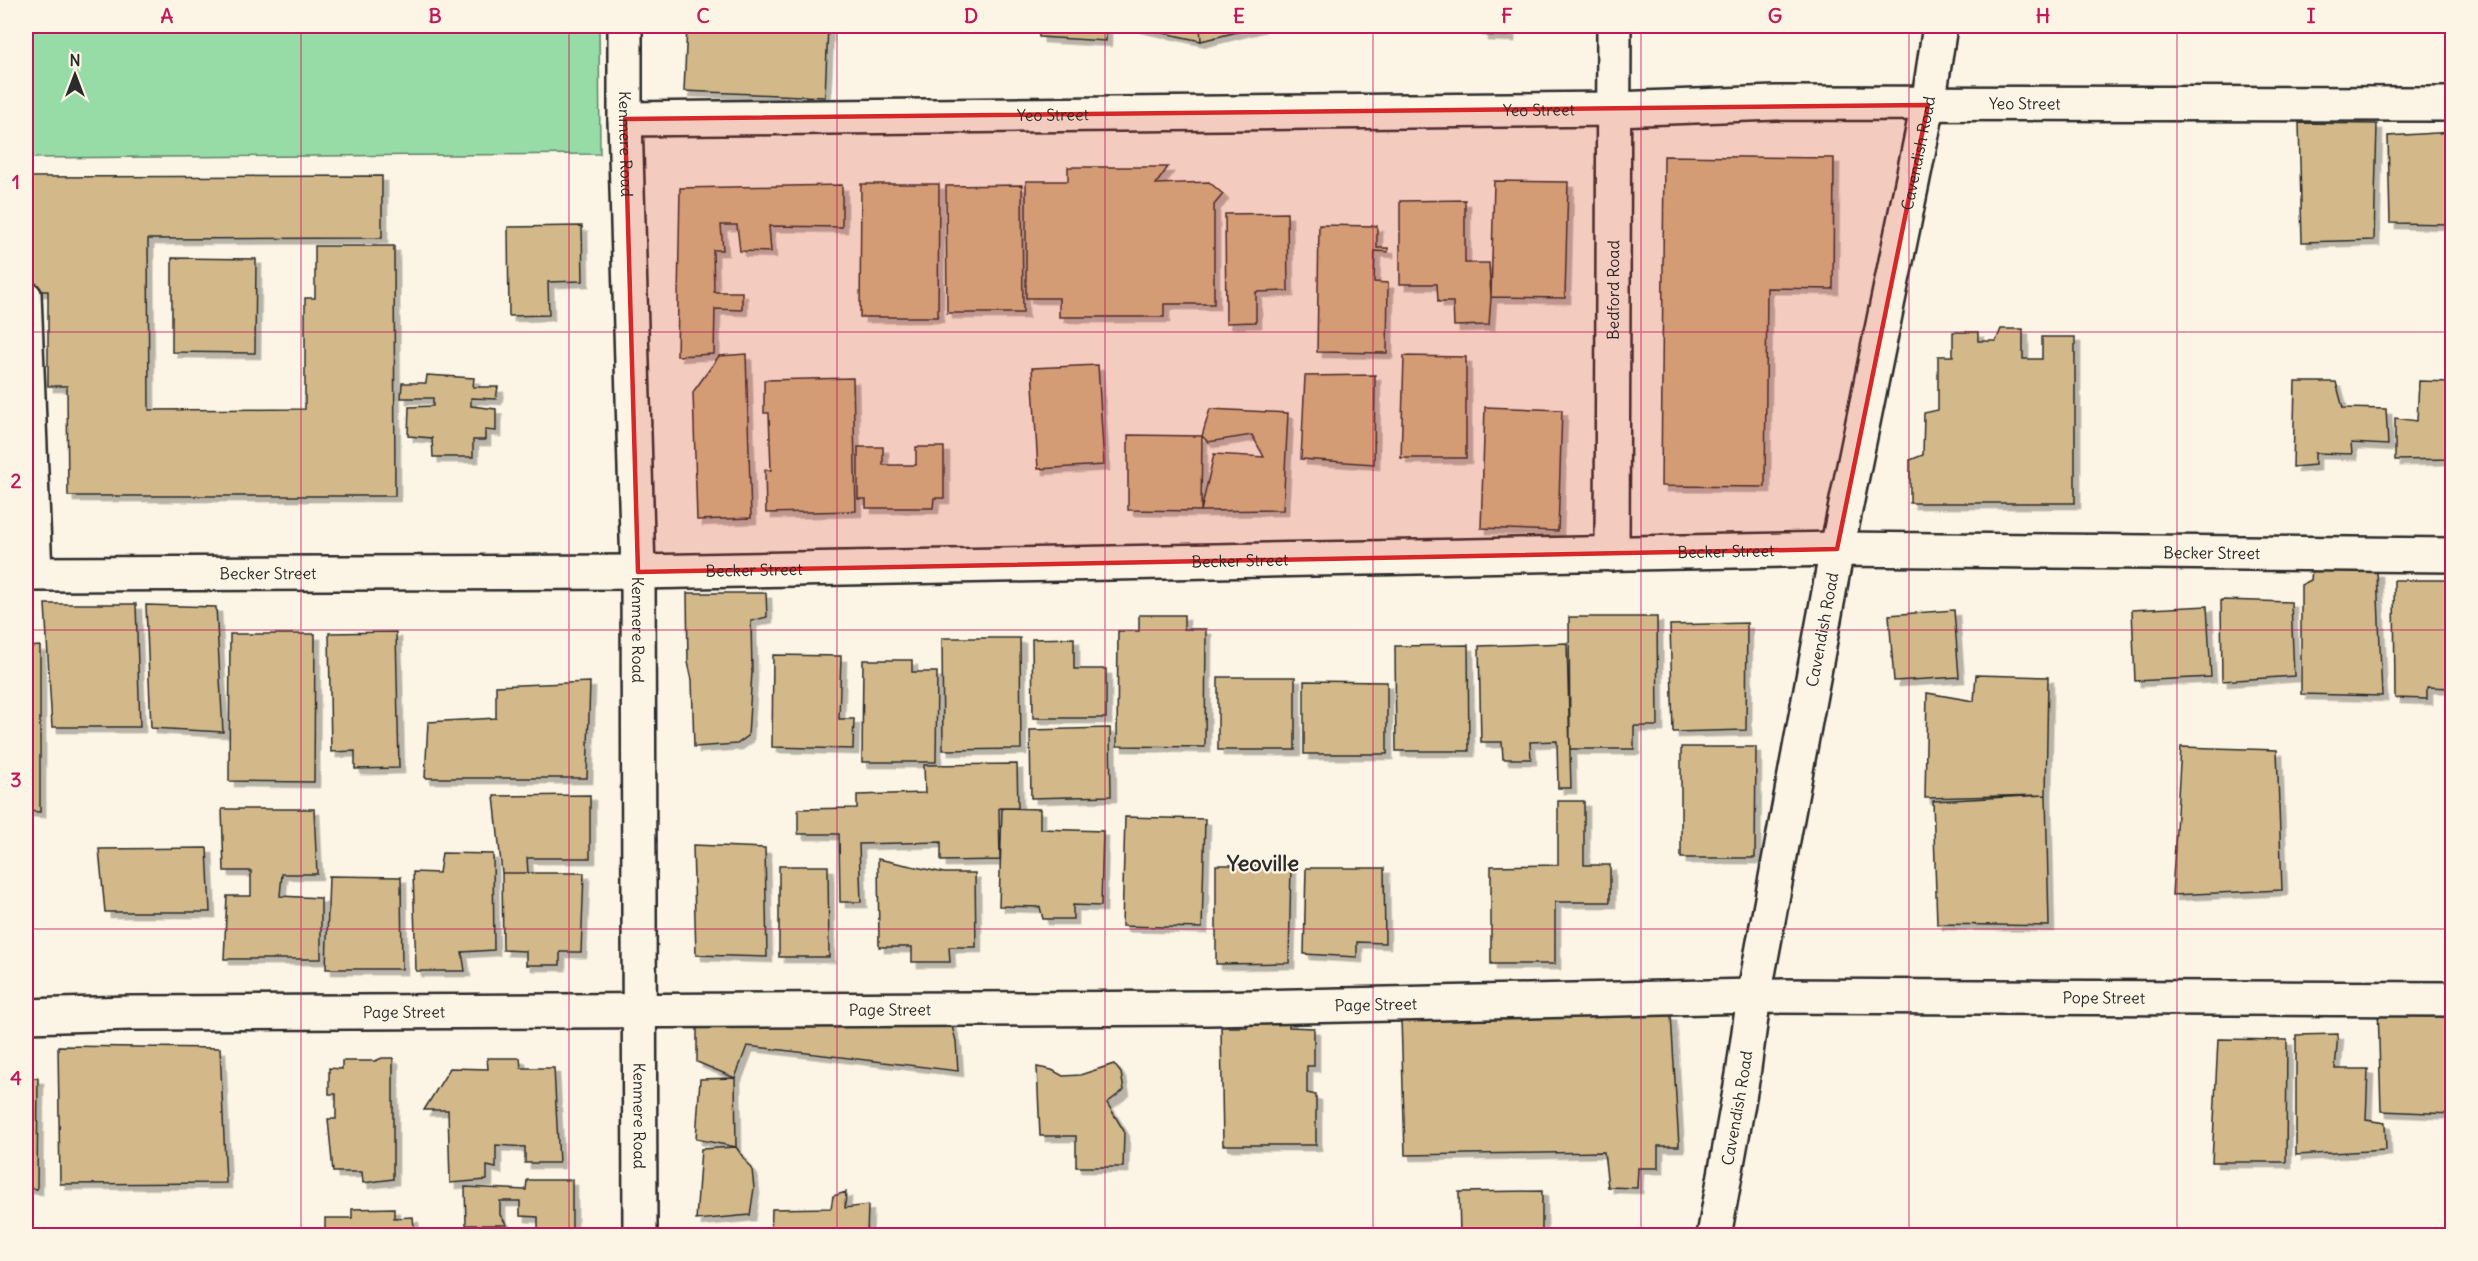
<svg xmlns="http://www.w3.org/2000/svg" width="2478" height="1261" font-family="Delius,sans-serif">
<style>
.green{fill:#97dba7;stroke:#618369;stroke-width:1.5}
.building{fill:#d3b989;stroke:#2b2b2b;stroke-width:1.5;filter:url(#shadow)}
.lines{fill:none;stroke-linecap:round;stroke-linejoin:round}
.service-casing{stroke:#2b2b2b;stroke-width:26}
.minor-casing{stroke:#2b2b2b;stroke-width:38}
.service{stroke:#fcf5e5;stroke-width:21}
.minor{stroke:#fcf5e5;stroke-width:33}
.marked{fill:#d62828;fill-opacity:0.2;stroke:#d62828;stroke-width:4.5;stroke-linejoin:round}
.grid{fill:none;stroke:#c2185b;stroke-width:1.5;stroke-opacity:0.55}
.labels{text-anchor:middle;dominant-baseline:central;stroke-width:4.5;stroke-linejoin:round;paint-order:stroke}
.street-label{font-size:16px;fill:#2b2b2b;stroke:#fcf5e5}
.district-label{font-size:22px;font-weight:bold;fill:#2b2b2b;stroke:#fcf5e5}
.neatline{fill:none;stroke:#c2185b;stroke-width:2}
.grid-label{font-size:20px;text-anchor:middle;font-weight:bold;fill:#c2185b}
</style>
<defs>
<filter id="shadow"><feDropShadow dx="5.5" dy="5.5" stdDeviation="0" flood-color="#0004"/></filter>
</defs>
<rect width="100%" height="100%" fill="#fcf5e5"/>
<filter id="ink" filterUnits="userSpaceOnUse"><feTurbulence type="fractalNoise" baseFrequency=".0167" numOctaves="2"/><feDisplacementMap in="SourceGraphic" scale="12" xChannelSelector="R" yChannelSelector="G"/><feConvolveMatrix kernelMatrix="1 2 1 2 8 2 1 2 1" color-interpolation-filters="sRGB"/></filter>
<g filter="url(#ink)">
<path class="green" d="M26,26H599L600,154L26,158Z"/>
<path class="building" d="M687,26H828L825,97L684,91Z
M1038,26H1106V41L1039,37Z
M1131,26H1200L1201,41Z
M1200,26H1261L1201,41Z
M1483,26H1509V36L1482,35Z
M2299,123L2377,124L2374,240L2302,242Z
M2452,132V224L2390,223L2388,136Z
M1664,156L1834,158L1833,289L1767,288L1765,487L1661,486Z
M1068,167H1168L1156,184L1209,182L1223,194L1214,205V304H1164V317H1059V298H1026V181H1068Z
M382,176V238L148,239L149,410L305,409V298H315V246H394L395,496H68L67,386H48V291H26V177Z
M1494,181L1568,182L1565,298L1491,297Z
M861,184H939L938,317H860Z
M842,185V227L769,226L771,252L740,251L737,225H721L723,250H713L714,292H742V310L715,309L714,354L677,356L680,188Z
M1022,185L1023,313H947L946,186Z
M1465,200V263H1489L1491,297L1489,325L1454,326L1453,302H1438L1437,284H1400V201Z
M1287,213L1288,291L1256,292V322L1226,323L1225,214Z
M1319,225L1377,226V248H1388V252L1375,251L1374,282L1388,283L1387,353L1317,352Z
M582,226L583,281L548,282L549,315L509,316L508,227Z
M172,258L256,259L255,353L172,352Z
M2001,329H2023V359H2042V337H2075V503H1910V460L1923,455L1924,413L1938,410V356H1953V332H1978V341H1996Z
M746,354L751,518L697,520L693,392L719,356Z
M1404,356L1466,357V458H1401Z
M1098,365L1104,465L1038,469L1032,368Z
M427,375L474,378L473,387H498L496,399L471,398V406L496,409V431L485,430V440H473V457H433L432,438L408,436L409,407L433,406V398H401L402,383H426Z
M1375,375L1374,464L1301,459L1305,376Z
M853,378L856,511L766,513L765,470H771L769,413H764V380Z
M2419,381L2452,382V459L2395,460V418L2417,421Z
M2295,382H2336L2343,408L2386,409L2388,445L2351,443L2352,454L2315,453V465L2293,467Z
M1485,407L1562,410L1558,531L1481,528Z
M1210,409L1288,413L1283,510L1201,511L1214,454L1264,457L1252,435L1208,442L1202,436Z
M1128,435L1202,436L1201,511L1128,510Z
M858,447H883V465H916V447H944V498H934L933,508H866V499H858Z
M2312,569L2377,571L2382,696L2301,694V585L2311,580Z
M2394,580H2452V688L2427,687V699L2395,698Z
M687,593H766L767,617L751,621L752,672L748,736L737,744L694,747L692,680L688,662Z
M2221,600L2291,602L2294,676L2222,681Z
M45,604H136L140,727H52Z
M146,605L216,607L223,732L151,728Z
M2207,606L2211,677L2135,681L2132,610Z
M1954,610L1959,677L1894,681L1889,615Z
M1139,615H1184V629H1206L1205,747L1117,746L1118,631H1139Z
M1569,617H1657L1658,726H1634V749H1570Z
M1747,623L1746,730L1673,732L1670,625Z
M396,632L399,768L355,769V751L331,752L329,633Z
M230,634H315L314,782L229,781Z
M942,638H1020L1021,749L943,750Z
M1074,638V669H1106V718H1033L1032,639Z
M1567,643L1571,788H1558L1557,741L1530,742L1531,759H1503L1502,742H1481L1479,646Z
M1468,645L1469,751H1396L1395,646Z
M40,646V812L26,811V647Z
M773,655L841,656L839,719H854L853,749L772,747Z
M863,660H912V672H937L936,762H862Z
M1976,675L2048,677L2046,795L1925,798L1927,693L1974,701Z
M1218,677H1295V750H1218Z
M1304,681L1387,682V754H1304Z
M590,682L587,778H425L428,722L496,718V686Z
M1110,728L1111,796L1031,798L1030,730Z
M1681,747H1756L1755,858H1681Z
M2181,747L2277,750L2282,890L2172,895Z
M1017,764L1018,808H999L1000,860L941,861V842L859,844L861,902H840L839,834H798V809L857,808V795L925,793L924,765Z
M590,795V858H527L528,873H502L494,796Z
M2046,795L2049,926L1937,924L1933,801Z
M1558,801H1584V865H1610V902H1555V964H1491V866L1558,865Z
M1002,808L1040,809V829L1103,831L1101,906L1073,905V919H1043L1040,907L999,906Z
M222,809H314L317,874H282L280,896L321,898V959H224L227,896H251V871H224Z
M1125,817L1205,819L1202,928L1122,926Z
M693,845L765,848L767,957L696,955Z
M207,848L210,912H105L99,849Z
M442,853L493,854L494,950L462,952L465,971H416L413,872L439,873Z
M878,859L944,873H975L976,947H949L950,962H912V947H879Z
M1216,865H1291L1289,963L1216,964Z
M779,866H828L829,957H779Z
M1306,868H1384L1385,943L1357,942V957L1304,954Z
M502,873H584L581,952H560V965H526V951L503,950Z
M329,876L401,877L402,969H326Z
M2378,1006L2452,1007V1114L2381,1111Z
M949,1015L956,1041L958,1071L747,1046L735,1078L697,1062V1018Z
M1291,1015L1289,1027L1314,1028V1066H1307V1093L1316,1095V1145H1223L1221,1027H1247V1017Z
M1671,1015L1679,1146H1658V1168H1638L1637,1188L1608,1187L1604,1152L1405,1155L1401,1017Z
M2338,1034L2335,1069H2368L2366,1120L2385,1123L2386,1150L2296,1155V1035Z
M2218,1039L2287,1040L2286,1162H2212Z
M58,1046L220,1048L226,1183L60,1184Z
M382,1058H393V1179L363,1183L362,1172H333L328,1119H336V1094H329V1068L342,1069V1061H375Z
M487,1058H520L521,1068H554L559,1163H525V1147L496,1145V1168L487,1166V1180L450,1183L448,1110H424L450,1068L488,1069Z
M1114,1064L1121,1073L1124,1090L1107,1103L1124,1131L1123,1167H1076V1136H1040L1037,1067L1052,1070L1063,1076L1080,1075Z
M26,1078H38L37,1189L26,1188Z
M735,1078L736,1147L696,1139L700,1079Z
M736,1147L752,1170L754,1188L750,1215L696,1220L701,1149Z
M527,1180H572V1236H538V1217L520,1216V1201H500V1215L507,1225H466L465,1187L526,1190Z
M1542,1191V1236H1460L1459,1192Z
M846,1192L845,1208L868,1205L867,1236H771L772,1209L831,1208L833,1196Z
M394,1208V1218L413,1217L415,1236H325V1218H352V1209Z"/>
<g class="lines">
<g class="service-casing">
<path id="service" d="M30,294L41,574"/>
</g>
<g class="minor-casing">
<g id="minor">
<path id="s1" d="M625,26V119L638,572L640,1236"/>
<path id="s2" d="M625,119L1615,109L1776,103L2452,104"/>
<path id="s3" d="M1612,554L1614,26"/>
<path id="s4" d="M26,574L638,572L1837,549L2452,555"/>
<path id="s5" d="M26,1016L131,1013L1210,1008L1754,996L2452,999"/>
<path id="s6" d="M1714,1236L1743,1075L1754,996L1837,549L1928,105L1940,26"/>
</g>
</g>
<use href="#service" class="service"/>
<use href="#minor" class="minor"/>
</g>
</g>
<path class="marked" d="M1928,105L1837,549L638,572L625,119Z"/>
<path class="grid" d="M301,26V1236M569,26V1236M837,26V1236M1105,26V1236M1373,26V1236M1641,26V1236M1909,26V1236M2177,26V1236M26,332H2452M26,630H2452M26,929H2452"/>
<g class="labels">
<g class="street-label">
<text stroke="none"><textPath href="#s2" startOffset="1400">Yeo Street</textPath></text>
<text stroke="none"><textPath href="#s2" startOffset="914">Yeo Street</textPath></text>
<text stroke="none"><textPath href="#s2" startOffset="428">Yeo Street</textPath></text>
<text stroke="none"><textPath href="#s1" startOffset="118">Kenmere Road</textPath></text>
<text stroke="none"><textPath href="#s6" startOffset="1102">Cavendish Road</textPath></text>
<text stroke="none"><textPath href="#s3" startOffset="264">Bedford Road</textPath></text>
<text stroke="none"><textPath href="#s4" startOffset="1700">Becker Street</textPath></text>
<text stroke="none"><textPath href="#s4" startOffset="2186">Becker Street</textPath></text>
<text stroke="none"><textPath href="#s4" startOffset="1214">Becker Street</textPath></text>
<text stroke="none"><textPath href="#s4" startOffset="728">Becker Street</textPath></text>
<text stroke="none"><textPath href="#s4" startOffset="242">Becker Street</textPath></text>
<text stroke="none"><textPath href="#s1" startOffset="604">Kenmere Road</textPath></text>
<text stroke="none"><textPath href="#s6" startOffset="616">Cavendish Road</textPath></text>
<text stroke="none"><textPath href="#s5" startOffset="2078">Pope Street</textPath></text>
<text stroke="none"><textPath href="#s5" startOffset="1350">Page Street</textPath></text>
<text stroke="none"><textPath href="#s5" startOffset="864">Page Street</textPath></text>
<text stroke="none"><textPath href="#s5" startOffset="378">Page Street</textPath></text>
<text stroke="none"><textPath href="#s6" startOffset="130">Cavendish Road</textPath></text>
<text stroke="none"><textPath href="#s1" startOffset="1090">Kenmere Road</textPath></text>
</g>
<g class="district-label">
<text x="1263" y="863">Yeoville</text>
</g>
</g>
<rect width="2478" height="1261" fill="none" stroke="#fcf5e5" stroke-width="66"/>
<g transform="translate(75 75)" stroke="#fcf5e5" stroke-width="4.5" paint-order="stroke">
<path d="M0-4.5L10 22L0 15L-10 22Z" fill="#2b2b2b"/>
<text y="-9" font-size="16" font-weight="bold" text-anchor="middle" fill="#2b2b2b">N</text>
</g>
<rect x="33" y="33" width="2412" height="1195" class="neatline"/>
<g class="grid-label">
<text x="167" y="23">A</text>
<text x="435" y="23">B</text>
<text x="703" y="23">C</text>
<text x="971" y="23">D</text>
<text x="1239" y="23">E</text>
<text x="1507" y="23">F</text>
<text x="1775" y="23">G</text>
<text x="2043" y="23">H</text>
<text x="2311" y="23">I</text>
<text x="16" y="189">1</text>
<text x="16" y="488">2</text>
<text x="16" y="787">3</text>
<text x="16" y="1085">4</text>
</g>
</svg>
